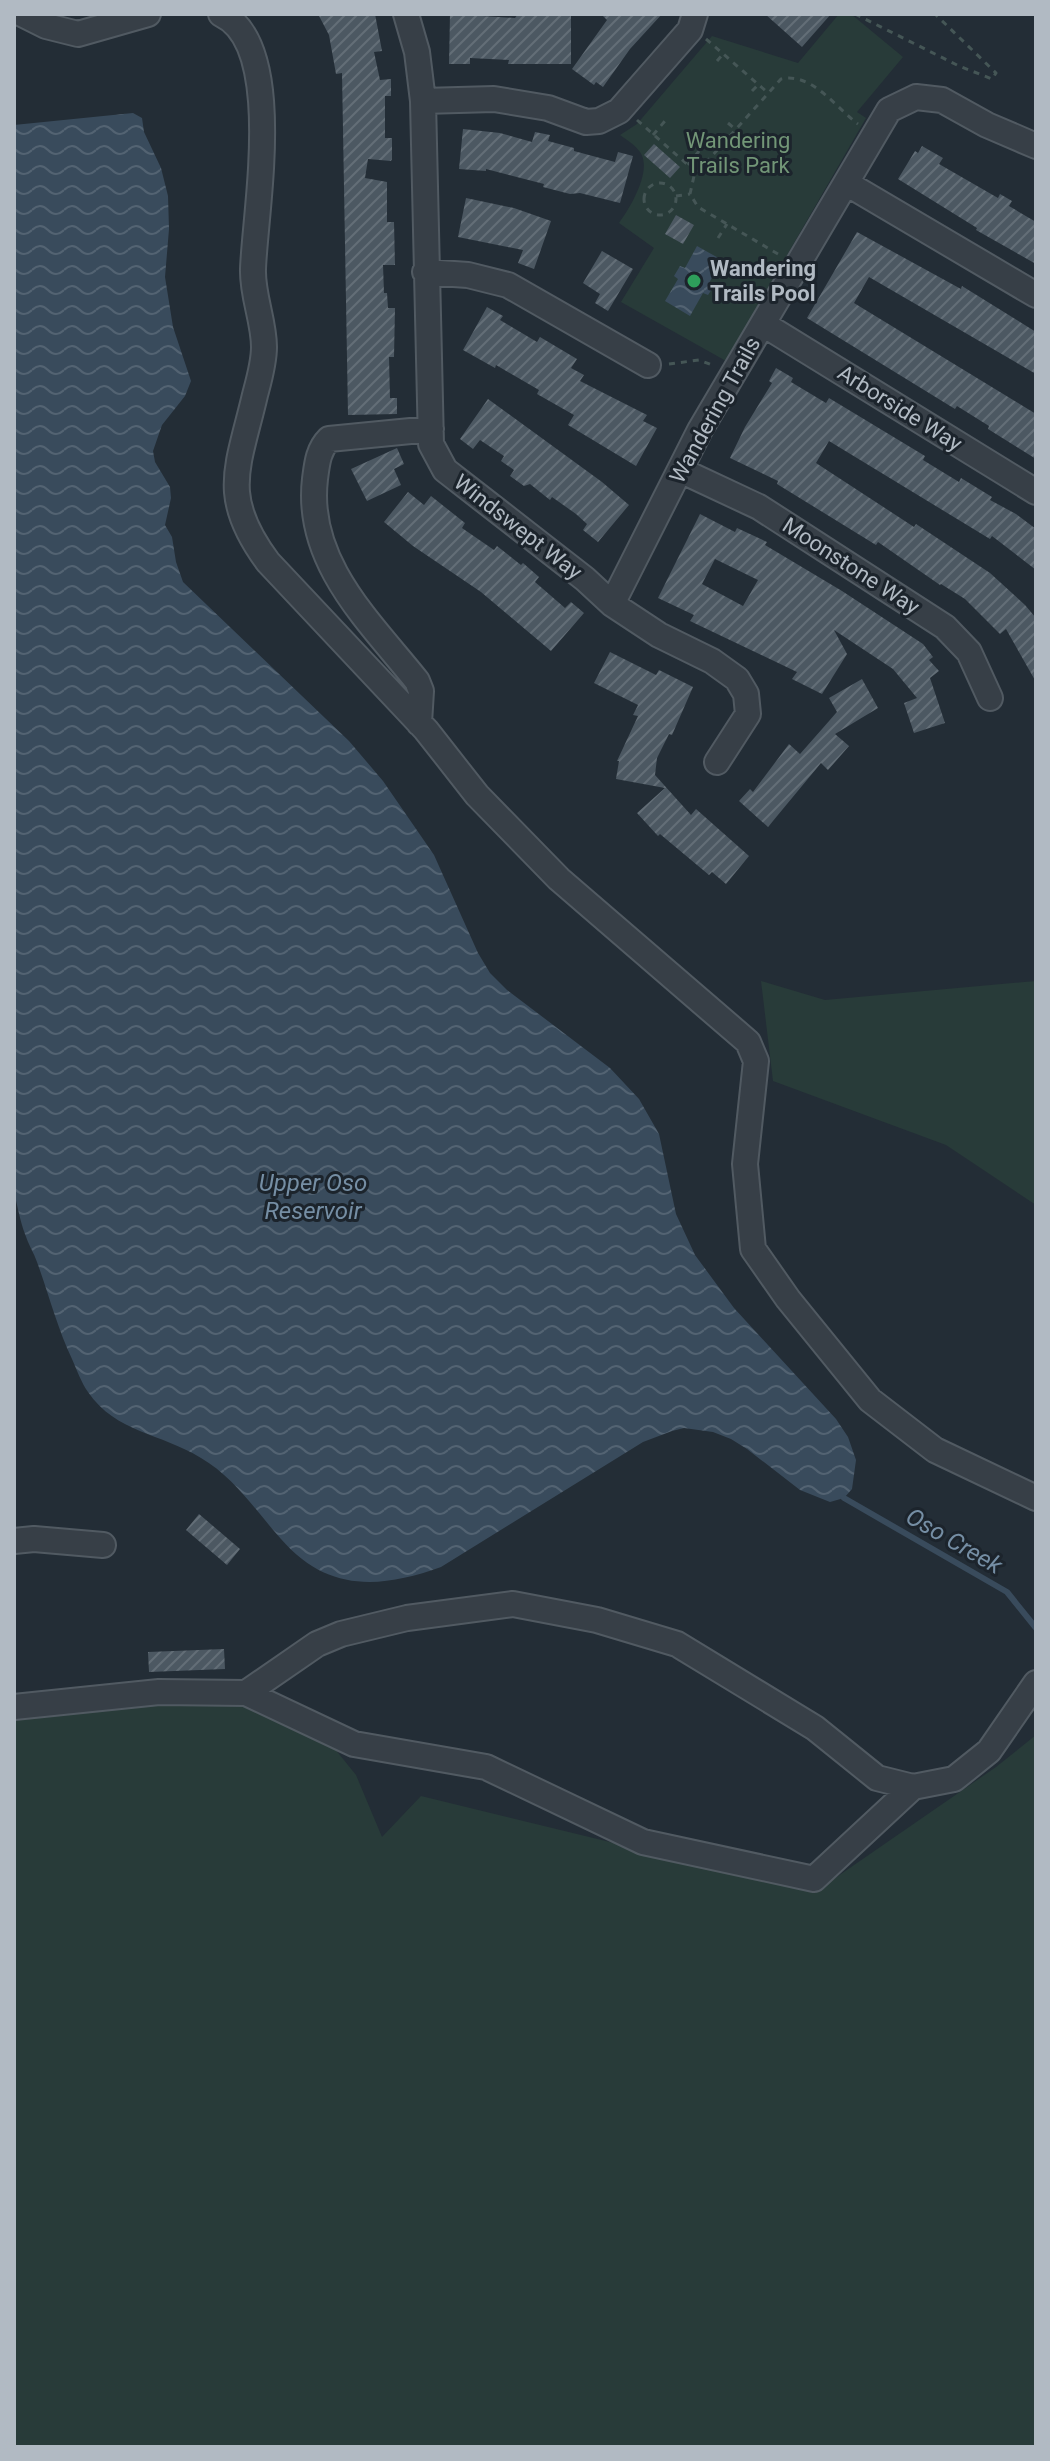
<svg xmlns="http://www.w3.org/2000/svg" width="1050" height="2461" font-family="Roboto,sans-serif">
<style>
.green{fill:#283b39}
.water{fill:url(#water-waves)}
.lines{fill:none;stroke-linecap:round;stroke-linejoin:round}
.stream{stroke:#394b5c;stroke-width:6}
.building{fill:url(#building-hatch);fill-rule:evenodd}
.minor-casing{stroke:#515a62;stroke-width:28}
.path{stroke:#455656;stroke-width:3;stroke-dasharray:6 6;stroke-linecap:butt}
.minor{stroke:#373f47;stroke-width:24}
.leisure-dot{fill:#2e9e5b;stroke:#1c242c;stroke-width:3}
.labels{text-anchor:middle;dominant-baseline:central;stroke-width:6;stroke-linejoin:round;paint-order:stroke}
.park-label{font-size:22px;fill:#729677;stroke:#1c242c}
.poi-label{font-size:22px;font-weight:bold;fill:#b1bac3;stroke:#1c242c;text-anchor:start}
.street-label{font-size:22px;fill:#b1bac3;stroke:#1c242c}
.water-label{font-size:24px;font-style:italic;fill:#758ea4;stroke:#1c242c}
</style>
<defs>
<pattern id="water-waves" width="16" height="10" patternUnits="userSpaceOnUse" patternTransform="scale(2)"><rect width="16" height="10" fill="#394b5c"/><path d="M0 5q4-4 8 0t8 0" fill="none" stroke="#536372"/></pattern>
<pattern id="building-hatch" width="6" height="6" patternUnits="userSpaceOnUse" patternTransform="scale(2)"><rect width="6" height="6" fill="#4c5862"/><path d="M-1 1l2-2M0 6l6-6M5 7l2-2" fill="none" stroke="#636e77"/></pattern>
</defs>
<rect width="100%" height="100%" fill="#232d36"/>
<path class="green" d="M839,14H851L903,57L857,112L866,118L726,361L621,302L654,248L619,223C630,208 653,170 640,152C635,145 627,140 620,135L637,124L712,36L798,63Z
M761,981L825,1000L1036,981V1205L946,1145L773,1081Z
M241,1700L335,1749L356,1775L382,1837L421,1796L815,1892L996,1767L1036,1735V2447H14V1719L108,1711L151,1702Z"/>
<path class="water" d="M133,113L142,118L144,132L161,168L168,196L169,229L165,277L173,327L191,381L185,396L162,425L153,451L155,462L170,487L171,498L165,525L172,537L176,562L183,582L349,741L383,781L434,855L478,953L490,973L507,990L610,1068L639,1099L659,1134L676,1214L695,1255L734,1308L836,1419L848,1437L856,1460L852,1489L844,1498L830,1502L800,1490L747,1449L731,1439L713,1432L684,1428L672,1431L643,1442L441,1567C380,1589 327,1592 281,1539C255,1510 235,1478 201,1458C161,1433 116,1433 88,1392C81,1382 77,1370 72,1359C57,1327 49,1295 37,1262C34,1253 28,1244 25,1234C20,1221 18,1207 14,1193V125Z
M697,246L722,260L709,283L714,286L708,295L703,293L690,316L665,301L678,279L674,276L680,266L685,268Z"/>
<g class="lines">
<path class="stream" d="M844,1498L1007,1592L1036,1628"/>
</g>
<path class="building" d="M318,14H375L382,51L374,52L380,80L391,79V96H385V138H392V159L391,161L368,159L365,178L387,182V222H394L395,265H383L384,293H387L388,308H395L394,357H389L390,398H397V414L348,415L342,73L336,74L329,35Z
M450,14L515,18L518,14L571,15V64H508L509,60L470,58V64H449Z
M601,14H662L630,49L603,87L596,82L594,85L572,69L607,20Z
M765,14H831L802,47Z
M463,129L500,133L532,142L535,132L550,135L548,141L574,148V151L615,162L618,152L633,156L620,203L580,193L570,194L543,187L544,184L486,169V171L459,169Z
M654,144L680,167L670,178L644,155Z
M922,146L943,158L939,164L998,198L1000,194L1012,201L1009,206L1036,222V264L976,230L977,228L898,179L915,151L918,153Z
M466,198L514,208L551,221L534,269L518,263L523,250L458,237Z
M676,215L694,225L683,244L665,234Z
M857,232L961,289L962,286L1036,332V374L869,277L854,303L1036,414V459L988,429L989,426L957,406L955,409L807,318Z
M602,251L633,269L608,311L595,303L600,294L583,283Z
M487,307L503,316L500,320L537,342L540,337L577,359L571,368L584,375L580,381L647,415L643,421L657,428L636,466L568,425L574,415L537,394L539,390L496,365L495,368L463,350Z
M776,368L793,378L791,382L826,403L829,398L925,456L923,460L959,482L961,478L992,497L990,500L1016,514L1036,529V570L992,536L990,539L829,441L816,463L914,527L916,524L990,573L1025,605L1036,618V682L1006,629L1000,634L965,599L941,584L940,585L878,542L876,545L777,484L778,481L730,458L745,427L772,383L769,381Z
M488,399L602,482L629,505L598,542L583,530L587,524L576,514L552,497L550,500L530,484L524,486L510,476L514,470L501,461L504,456L480,440L473,449L460,439Z
M397,448L404,464L394,469L401,485L367,501L351,469Z
M408,492L424,505L431,496L465,523L462,528L494,550L497,546L521,565L523,563L539,577L535,582L565,608L571,602L584,613L551,651L481,592L413,546L384,522Z
M700,514L735,532L737,528L767,542L765,545L842,591L923,644L933,657L929,660L939,671L930,678L945,723L914,733L904,703L917,698L893,669L834,630L847,654L822,694L792,679L797,672L690,621L694,615L658,598ZM715,559L758,580L743,606L702,584Z
M610,652L656,675L659,670L693,687L672,735L669,734L657,758L655,775L691,815L696,809L749,856L726,884L712,872L709,875L660,834L658,836L637,813L665,788L616,779L619,761H617L638,716L633,715L638,705L594,683Z
M862,679L878,708L835,734L849,746L828,770L821,763L768,827L739,801L750,789L753,792L789,744L800,754L837,712L829,698Z
M199,1514L240,1549L227,1565L186,1530Z
M224,1649L225,1669L149,1672L148,1652Z"/>
<g class="lines">
<g class="minor-casing">
<path id="minor" d="M22,14L46,26L78,34L148,14
M221,14C286,44 255,210 253,269C252,295 264,321 264,347C264,363 259,380 255,395C238,468 219,496 268,562L426,730L477,795L559,879L748,1042L756,1061L745,1164L753,1249L788,1299L870,1400L935,1450L1036,1498
M406,14L417,52L423,101L431,444L445,470L585,579L612,604L659,635L712,661L737,679L746,694L748,714L717,762
M423,101L494,99L548,108L586,122L599,121L619,111L690,30L695,14
M846,183L1036,295
M425,272L468,275L508,285L648,365
M763,324L1036,492
M680,470L759,507L945,627L969,652L990,698
M612,604L700,430L889,110L916,97L942,100L987,125L1036,146
M419,723L421,691L417,681C370,622 305,562 315,479C317,464 318,450 329,439L431,429
M14,1541L34,1539L103,1545
M246,1693L354,1744L486,1767L643,1842L814,1879L913,1787
M14,1707L159,1692L246,1693L317,1644L341,1634L407,1618L513,1604L597,1620L677,1644L815,1728L877,1778L913,1787L954,1779L989,1751L1036,1683"/>
</g>
<path class="path" d="M855,14L959,66L992,79L996,73L935,14
M706,39L767,92
M717,61L723,54
M752,91L758,85
M637,120L697,173
M728,123L735,129
M653,135L665,121
M688,165L699,151
M644 199a16 16 0 1 1 32 0a16 16 0 1 1-32 0Z
M676,196L690,194
M718,238L727,224
M778,254L698,207L690,194L694,176L781,79C812,72 835,107 858,124
M669,364L699,360L712,365"/>
<use href="#minor" class="minor"/>
</g>
<circle class="leisure-dot" cx="694" cy="281" r="8"/>
<g class="labels">
<g class="park-label">
<text x="738" y="140">Wandering<tspan x="738" dy="25">Trails Park</tspan></text>
</g>
<g class="poi-label">
<text x="710" y="268">Wandering<tspan x="710" dy="25">Trails Pool</tspan></text>
</g>
<g class="street-label">
<text transform="translate(900 408) rotate(32)">Arborside Way</text>
<text transform="translate(715 410) rotate(-61)">Wandering Trails</text>
<text transform="translate(518 527) rotate(38)">Windswept Way</text>
<text transform="translate(851 566) rotate(33)">Moonstone Way</text>
</g>
<g class="water-label">
<text x="313" y="1183">Upper Oso<tspan x="313" dy="28">Reservoir</tspan></text>
<text transform="translate(954 1541) rotate(30)">Oso Creek</text>
</g>
</g>
<rect width="1050" height="2461" fill="none" stroke="#b1bac3" stroke-width="32"/>
</svg>
